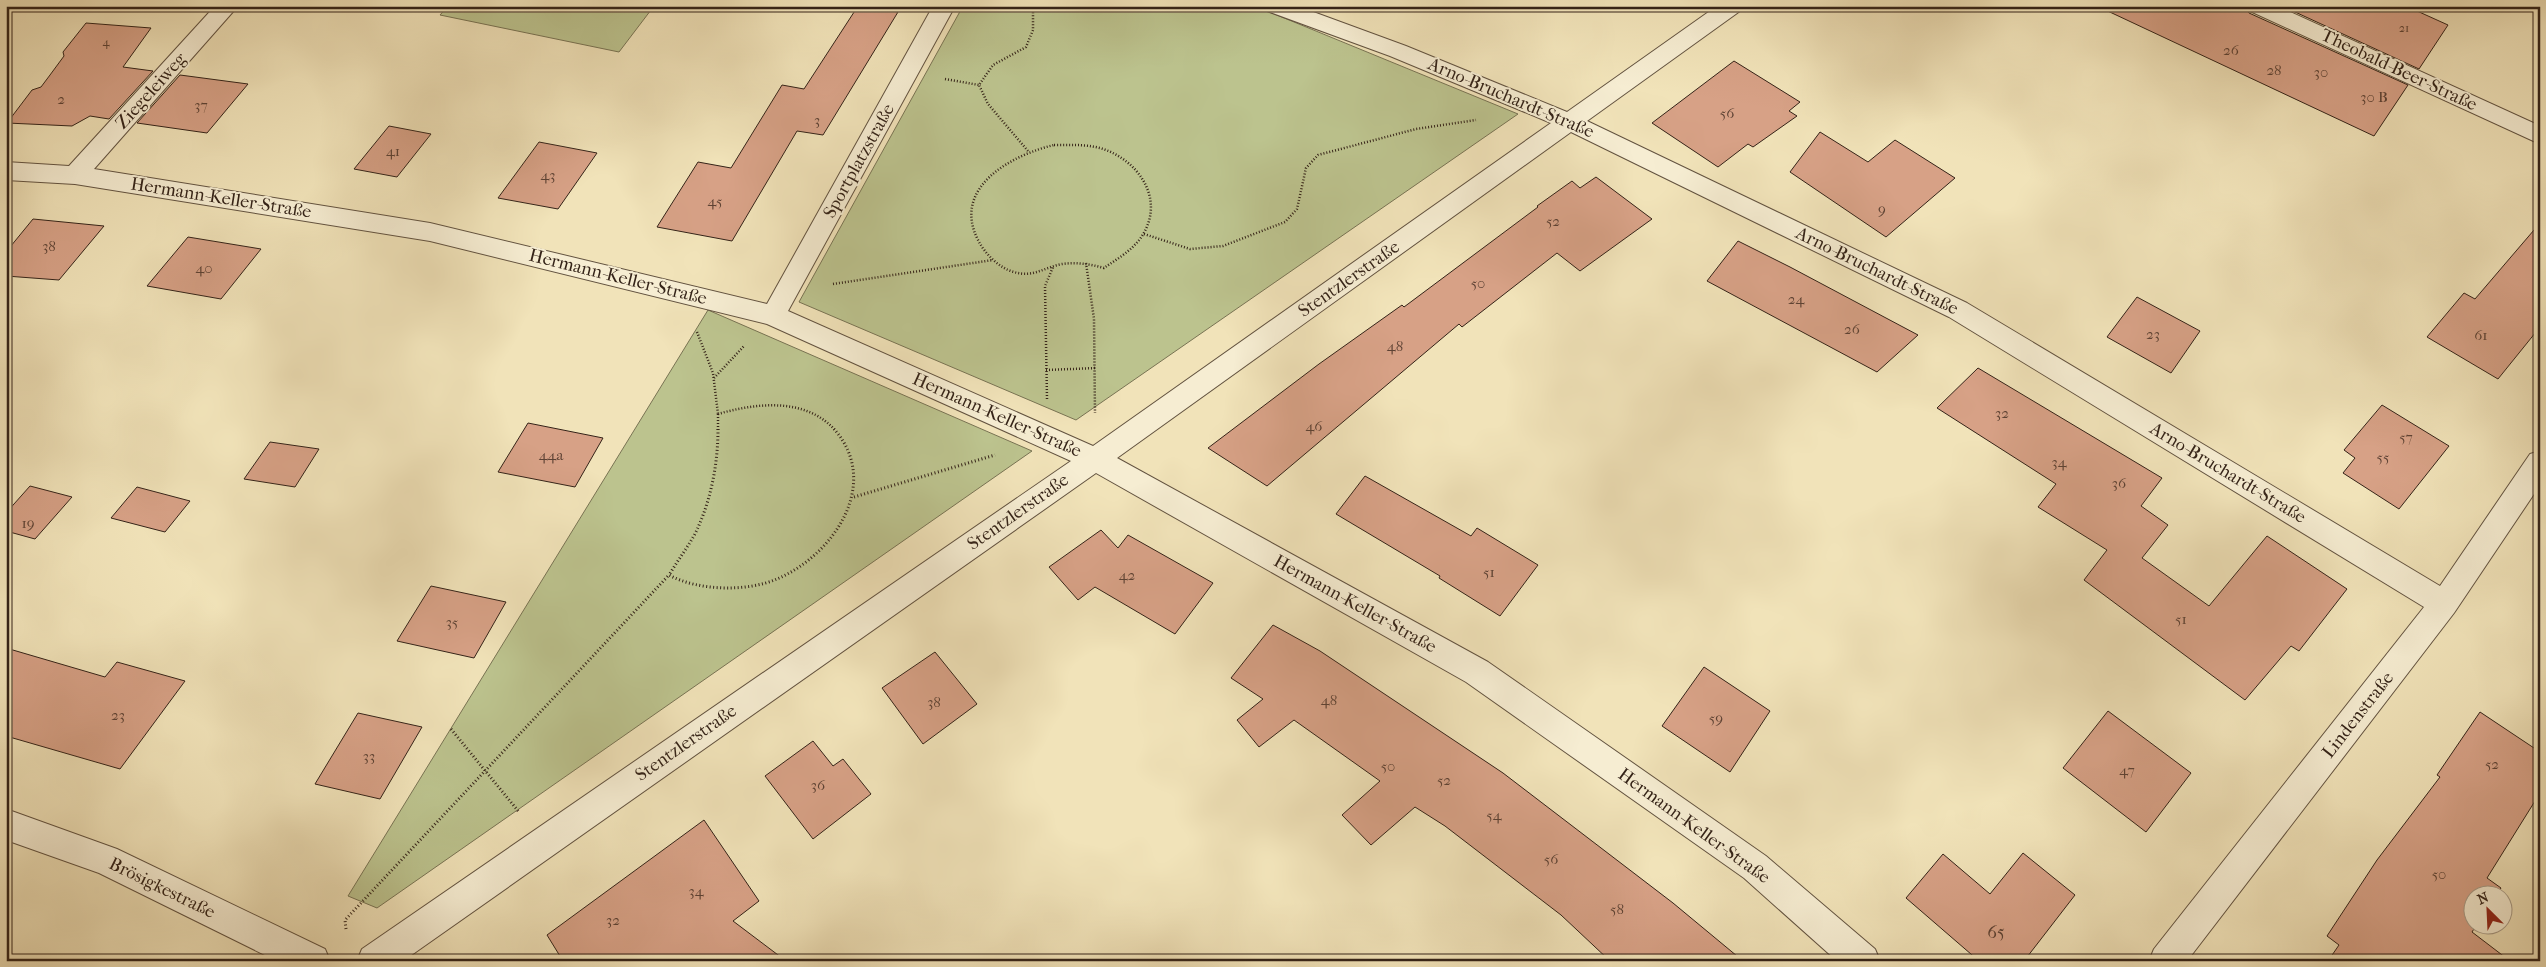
<svg xmlns="http://www.w3.org/2000/svg" width="2546" height="967" font-family="'IM FELL French Canon',serif">
<style>
.green{fill:#bcc38e;stroke:#787353}
.building{fill:#d7a186;stroke:#342318}
.lines{fill:none;stroke-linecap:round;stroke-linejoin:round}
.minor-casing{stroke:#635340;stroke-width:2}
.path-far1{stroke:#342318;stroke-width:2.5;stroke-dasharray:1 2;stroke-linecap:butt}
.path{stroke:#342318;stroke-width:3;stroke-dasharray:1 2.5;stroke-linecap:butt}
.minor{fill:#f6edd2;fill-rule:evenodd}
.labels{text-anchor:middle;dominant-baseline:central;stroke-width:4;stroke-linejoin:round;paint-order:stroke}
.far-number-label{font-size:12px;fill:#5d4234}
.number-label{font-size:15px;fill:#5d4234}
.street-label{font-size:18px;fill:#342318;stroke:#f6edd2}
.near-number-label{font-size:18px;fill:#5d4234}
</style>
<rect width="100%" height="100%" fill="#f1e3b9"/>
<filter id="stains"><feTurbulence type="fractalNoise" baseFrequency=".004" numOctaves="4"/><feColorMatrix values="0 0 0 0 .2 0 0 0 0 .09 0 0 0 0 .02 0 0 0 .5 -.17"/></filter>
<radialGradient id="worn" r=".72"><stop offset=".6" stop-color="#630" stop-opacity="0"/><stop offset="1" stop-color="#630" stop-opacity=".3"/></radialGradient>
<path class="green" d="M448,6H654L619,52L440,15Z
M963,6H1255L1518,114L1076,420L799,302Z
M708,310L1032,451L377,908L348,896Z"/>
<path class="building" d="M858,6L898,12L823,135L797,131L732,241L657,227L698,162L731,168L782,85L804,89Z
M2097,6H2245L2249,13L2408,85L2374,136Z
M2282,6H2406L2448,25L2419,69Z
M86,23L151,28L123,67L153,71L109,119L90,116L72,126L7,123L32,90L41,87L50,75L64,56L63,52Z
M1734,61L1800,102L1789,111L1797,116L1753,147L1748,144L1718,167L1652,123Z
M180,75L248,84L207,133L137,123Z
M389,126L431,134L397,177L354,169Z
M1820,132L1868,162L1895,140L1955,178L1886,237L1790,172Z
M539,142L597,153L558,209L498,198Z
M1596,177L1652,219L1580,271L1557,253L1462,327L1459,324L1267,486L1208,448L1319,364L1402,305L1404,307L1538,207L1537,206L1572,181L1580,188Z
M33,219L104,226L59,280L6,276V252Z
M2540,223V327L2498,379L2427,337L2464,293L2475,299Z
M188,237L261,249L221,299L147,286Z
M1738,241L1790,267L1918,335L1877,372L1707,281Z
M2137,297L2200,331L2171,373L2107,337Z
M1978,368L2162,478L2141,506L2168,525L2142,558L2209,606L2267,536L2347,589L2299,651L2291,646L2245,700L2084,580L2107,550L2038,507L2056,484L1937,408Z
M2382,405L2449,446L2399,509L2343,473L2355,458L2344,450Z
M528,423L603,438L575,487L498,472Z
M270,442L319,449L295,487L244,479Z
M1365,476L1471,536L1477,528L1538,565L1500,616L1439,578L1440,576L1336,514Z
M30,486L72,497L35,539L6,531V513Z
M137,487L190,501L165,532L111,518Z
M1101,530L1118,548L1128,535L1213,583L1175,634L1095,587L1078,600L1049,567Z
M431,586L506,602L474,658L397,641Z
M1273,625L1320,651L1503,773L1673,903L1743,961H1610L1561,915L1445,826L1415,807L1371,845L1342,815L1380,781L1294,720L1259,747L1237,720L1263,699L1231,678Z
M6,648L105,677L117,662L185,681L120,769L6,736Z
M935,652L977,704L923,744L882,688Z
M1704,667L1770,711L1730,772L1662,726Z
M2108,711L2191,773L2146,832L2063,768Z
M2480,712L2540,752V793L2487,878L2501,888L2497,894H2474V924H2477L2472,932L2510,961H2328L2339,945L2327,936L2377,860L2440,777L2437,775Z
M358,713L422,727L380,799L315,784Z
M813,741L833,766L843,759L871,794L813,839L765,776Z
M704,820L759,901L733,921L786,961H563L547,935Z
M2023,853L2075,895L2024,961H1979L1906,898L1943,854L1990,894Z"/>
<g class="lines">
<g class="minor-casing">
<path id="minor" d="M215,6H238L94,169L430,223L767,304L933,6H955L788,311L1093,446L1551,123L1390,56L1267,11L1264,6H1297L1406,46L1567,112L1717,6H1743L1740,11L1587,121L1967,303L2440,586L2530,454L2540,451V485L2454,613L2187,961H2149L2154,949L2424,607L1949,317L1571,132L1117,458L1488,662L1766,856L1875,949L1880,961H1837L1744,878L1466,682L1096,473L403,961H357L362,949L1071,461L767,324L430,241L75,184L6,180V162L69,166Z
M2247,6H2277L2540,126V144L2250,11Z
M6,809L117,849L325,949L330,961H277L99,873L6,840Z"/>
</g>
<path class="path-far1" d="M945,79L979,85
M1054,145C1070,145 1084,144 1100,148C1138,159 1166,199 1142,236C1133,250 1117,259 1104,268C1090,264 1076,262 1062,264C1045,267 1033,278 1014,272C999,268 985,254 978,240C951,187 1012,155 1054,145Z
M1028,151L988,104L979,85L993,65L1026,47L1033,30V6
M1144,234L1190,249L1223,246L1285,222L1297,209L1306,168L1318,155L1416,129L1476,120
M1086,263L1094,319L1095,413
M833,284L993,260
M697,332L713,373L718,414
M1046,370L1096,368
M714,378L744,346
M1047,399L1045,286L1053,267
M718,414C756,403 805,397 835,430
M718,430V414"/>
<path class="path" d="M718,429C718,464 711,500 696,532C688,547 678,560 669,575C698,591 747,592 777,579C834,555 882,483 834,429
M854,497L995,455
M451,729L519,812
M346,929L345,920L669,575"/>
<use href="#minor" class="minor"/>
</g>
<g class="labels">
<g class="far-number-label">
<text x="2404" y="28">21</text>
<text x="106" y="42">4</text>
</g>
<g class="number-label">
<text x="2231" y="50">26</text>
<text x="2274" y="70">28</text>
<text x="2321" y="72">30</text>
<text x="2374" y="97">30 B</text>
<text x="61" y="99">2</text>
<text x="201" y="105">37</text>
<text x="1727" y="113">56</text>
<text x="817" y="120">3</text>
<text x="393" y="151">41</text>
<text x="548" y="175">43</text>
<text x="715" y="201">45</text>
<text x="1882" y="209">9</text>
<text x="1553" y="221">52</text>
<text x="49" y="246">38</text>
<text x="204" y="268">40</text>
<text x="1478" y="283">50</text>
<text x="1796" y="299">24</text>
<text x="1852" y="329">26</text>
<text x="2153" y="334">23</text>
<text x="2481" y="335">61</text>
<text x="1395" y="346">48</text>
<text x="2002" y="413">32</text>
<text x="1314" y="426">46</text>
<text x="2406" y="437">57</text>
<text x="551" y="455">44a</text>
<text x="2383" y="457">55</text>
<text x="2059" y="462">34</text>
<text x="2119" y="483">36</text>
<text x="28" y="523">19</text>
<text x="1489" y="572">51</text>
<text x="1127" y="575">42</text>
<text x="2181" y="619">51</text>
<text x="452" y="622">35</text>
<text x="1329" y="700">48</text>
<text x="934" y="702">38</text>
<text x="118" y="715">23</text>
<text x="1716" y="718">59</text>
<text x="369" y="756">33</text>
<text x="2492" y="764">52</text>
<text x="1388" y="766">50</text>
<text x="2127" y="770">47</text>
<text x="1444" y="780">52</text>
<text x="818" y="785">36</text>
<text x="1494" y="815">54</text>
<text x="1551" y="859">56</text>
<text x="2439" y="874">50</text>
<text x="696" y="891">34</text>
<text x="1617" y="909">58</text>
<text x="613" y="920">32</text>
</g>
<g class="street-label">
<text transform="translate(2399 70) rotate(25)">Theobald-Beer-Straße</text>
<text transform="translate(151 91) rotate(-48)">Ziegeleiweg</text>
<text transform="translate(1511 98) rotate(23)">Arno-Bruchardt-Straße</text>
<text transform="translate(859 161) rotate(-61)">Sportplatzstraße</text>
<text transform="translate(221 198) rotate(9)">Hermann-Keller-Straße</text>
<text transform="translate(1877 271) rotate(26)">Arno-Bruchardt-Straße</text>
<text transform="translate(618 277) rotate(14)">Hermann-Keller-Straße</text>
<text transform="translate(1349 279) rotate(-35)">Stentzlerstraße</text>
<text transform="translate(997 415) rotate(24)">Hermann-Keller-Straße</text>
<text transform="translate(2228 473) rotate(31)">Arno-Bruchardt-Straße</text>
<text transform="translate(1018 512) rotate(-35)">Stentzlerstraße</text>
<text transform="translate(1355 604) rotate(29)">Hermann-Keller-Straße</text>
<text transform="translate(2358 715) rotate(-52)">Lindenstraße</text>
<text transform="translate(686 743) rotate(-35)">Stentzlerstraße</text>
<text transform="translate(1694 826) rotate(36)">Hermann-Keller-Straße</text>
<text transform="translate(162 888) rotate(26)">Brösigkestraße</text>
</g>
<g class="near-number-label">
<text x="1996" y="932">65</text>
</g>
</g>
<rect width="2546" height="967" fill="none" stroke="#f1e3b9" stroke-width="25"/>
<rect x="8" y="8" width="2531" height="952" fill="none" stroke="#342318" stroke-width="2.5"/>
<rect x="12" y="12" width="2521" height="942" fill="none" stroke="#342318"/>
<g transform="translate(2488 910) rotate(336)"><circle r="24" fill="#f6edd2" stroke="#a89c88"/>
<path d="M0-4L9 19L0 12L-9 19Z" fill="#8f2418"/>
<text y="-8" font-size="14" font-weight="bold" text-anchor="middle" fill="#342318">N</text>
</g>
<rect width="100%" height="100%" filter="url(#stains)"/>
<rect width="100%" height="100%" fill="url(#worn)"/>
</svg>
